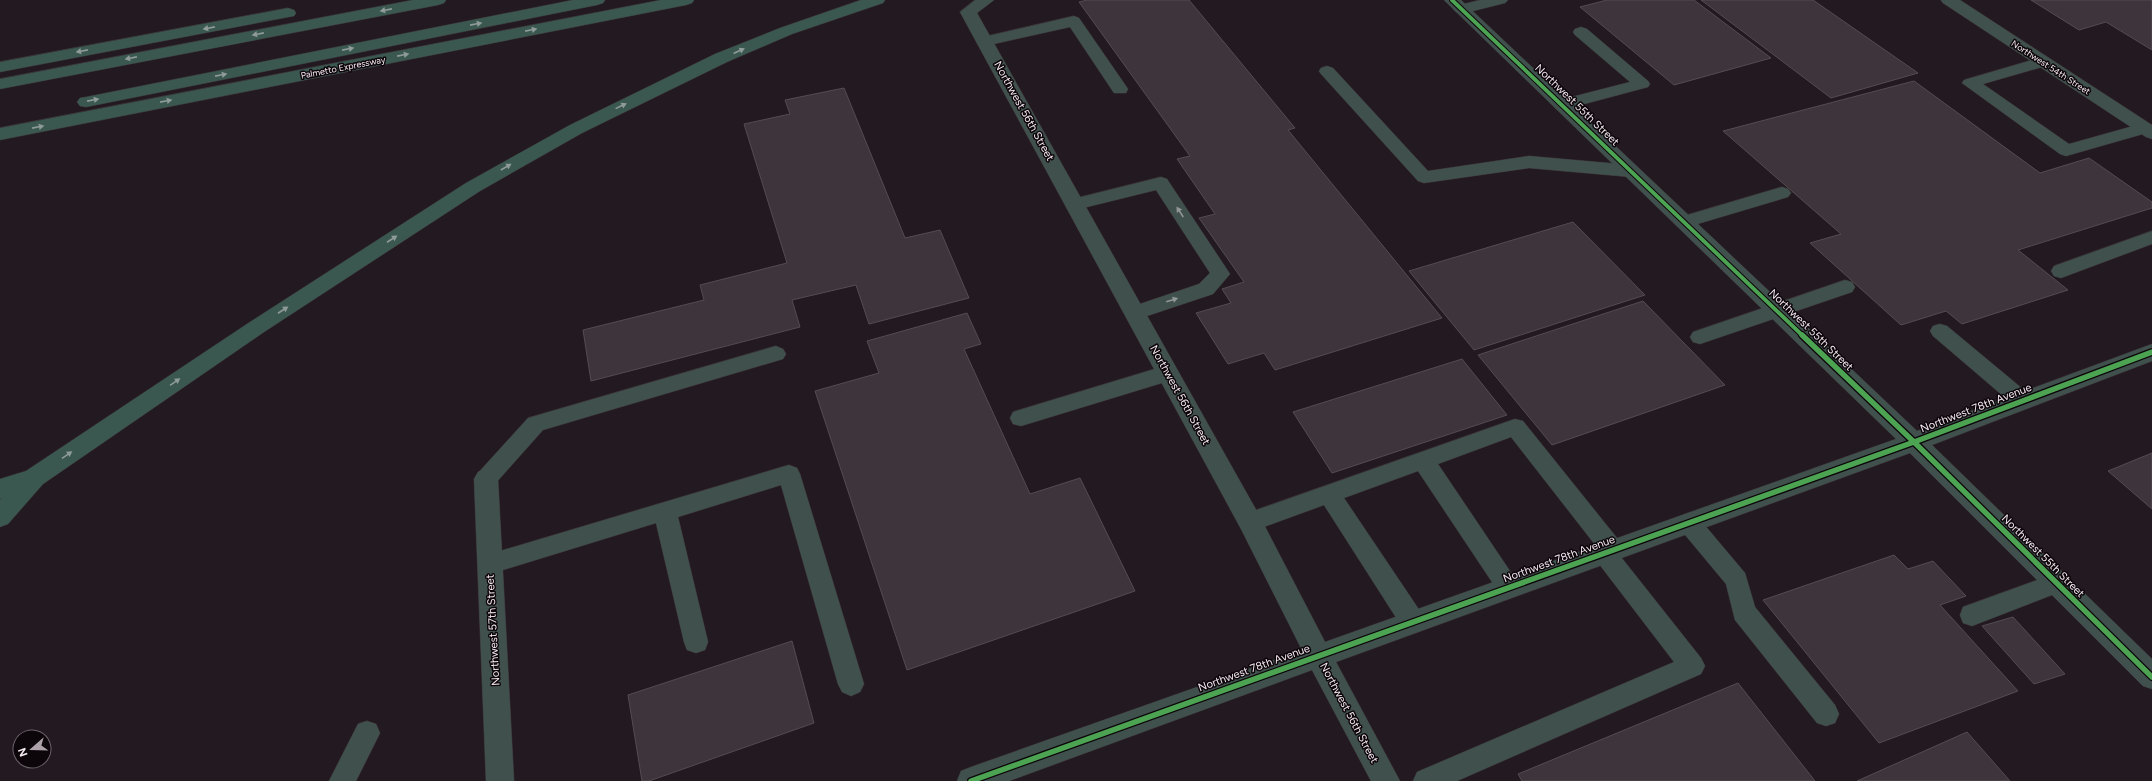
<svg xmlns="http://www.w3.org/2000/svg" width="2152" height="781" font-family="Figtree,sans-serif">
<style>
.building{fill:#3d353b;stroke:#544c51}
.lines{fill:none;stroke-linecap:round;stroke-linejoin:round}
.service-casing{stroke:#3c3439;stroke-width:1}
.minor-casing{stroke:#3c3439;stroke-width:1}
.motorway-casing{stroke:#3c3439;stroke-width:1}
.service{fill:#40514d;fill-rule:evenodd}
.minor{fill:#40514d;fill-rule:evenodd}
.motorway{fill:#3a5850;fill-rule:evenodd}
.cycleway-far1-casing{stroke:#0c050a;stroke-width:6}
.cycleway-casing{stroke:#0c050a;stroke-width:8}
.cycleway-far1{stroke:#4ca352;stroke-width:4}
.cycleway{stroke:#4ca352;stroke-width:5.5}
.oneway{fill:#8f9a9a}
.oneway2{fill:#929698}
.labels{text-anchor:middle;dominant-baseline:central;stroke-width:3;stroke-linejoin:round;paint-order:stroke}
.far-street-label{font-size:9px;fill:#f7ebf4;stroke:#0c050a}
.street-label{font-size:11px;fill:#f7ebf4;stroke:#0c050a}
</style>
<rect width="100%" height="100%" fill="#231a21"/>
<path class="building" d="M1087,0H1189L1295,128L1288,130L1442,318L1275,370L1264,353L1228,364L1196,313L1231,303L1222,289L1244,282L1199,218L1215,214L1177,159L1190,156L1079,2Z
M1607,0H1694L1771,58L1674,85L1580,7Z
M1701,0H1813L1918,73L1831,98Z
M2031,0H2152V50L2106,22L2079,30Z
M1914,81L2040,173L2089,158L2152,202V208L2018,250L2068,290L1962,324L1946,311L1901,325L1810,243L1841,234L1723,131Z
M844,88L905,238L940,230L969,298L869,324L856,285L792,300L800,327L591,381L583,330L704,300L700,285L787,263L744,124L790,114L785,100Z
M1573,222L1645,295L1474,350L1409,271Z
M1643,301L1725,385L1552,445L1478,355Z
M967,313L981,344L964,349L1030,494L1080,478L1135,591L907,670L815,391L879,373L867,341Z
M1462,359L1507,415L1332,473L1293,412Z
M2152,453V509L2108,471Z
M1894,555L1908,569L1933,561L1966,596L1940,605L2018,691L1879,743L1763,600Z
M2013,617L2065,674L2034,684L1982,626Z
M792,641L814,723L649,781H642L628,695Z
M1738,683L1815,781H1522L1518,774Z
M1967,732L2010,781H1857Z"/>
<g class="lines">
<g class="service-casing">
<path id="service" d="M1480,0H1508L1505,3L1461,14L1456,12L1453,9L1456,6Z
M1074,16L1079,18L1128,89L1126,93H1114L1070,27L985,46L979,44L977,41L979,38Z
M1581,27L1587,29L1648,81L1650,84L1648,87L1562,110L1556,109L1554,105L1556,101L1630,82L1575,35L1573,32L1575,29Z
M2043,57L2049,59L2051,62L2049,65L1983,84L2069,144L2144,123L2150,124L2152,127L2150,132L2066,156L2060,154L1962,83L1964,80Z
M1327,66L1333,68L1428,171L1529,156L1631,165L1637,167L1640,171L1637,175L1631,177L1529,168L1424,183L1418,181L1321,74L1319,71L1321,68Z
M1161,177L1167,179L1230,274L1213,294L1135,320L1128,318L1125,313L1128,308L1199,284L1210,273L1156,190L1075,210L1069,208L1066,204L1069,200Z
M1782,187L1788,189L1791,193L1788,197L1684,228L1677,226L1675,222L1677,218Z
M2152,231V244L2061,278L2054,276L2051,271L2054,266Z
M1845,280L1852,282L1855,287L1852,292L1700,344L1693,342L1690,337L1693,332Z
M1940,324L1947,326L2030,395L2034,401L2030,407L2023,409L2016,407L1933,336L1930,331L1933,326Z
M776,346L783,349L786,354L783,359L543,430L494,485L486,488L478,485L475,479L478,473L528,418Z
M1168,365L1175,367L1178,373L1175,379L1021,426L1013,424L1010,418L1013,412Z
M1515,419L1523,421L1621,543L1625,550L1621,557L1701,658L1705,666L1701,674L1457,781H1413L1417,772L1674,662L1596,560L1592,553L1596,546L1511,437L1438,464L1516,580L1520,587L1516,594L1508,597L1500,594L1418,471L1344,498L1422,614L1425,622L1422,630L1413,633L1404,630L1324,505L1250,532L1242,529L1239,522L1242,515Z
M789,465L797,468L800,474L864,684L860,692L851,696L842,692L838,684L781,485L678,517L708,642L705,650L696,653L687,650L684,642L656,523L490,574L482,571L478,564L482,557L490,554Z
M1689,513L1697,516L1745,573L1755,607L1835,705L1839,714L1835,723L1826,726L1817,723L1735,620L1726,584L1681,530L1678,523L1681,516Z
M2057,573L2065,576L2069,583L2065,590L1972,626L1963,623L1960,615L1963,607Z
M367,721L376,724L380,733L356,781H329L358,724Z"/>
</g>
<g class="minor-casing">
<path id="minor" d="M975,0H994L977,13L1259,515L1325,642L1896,439L1444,0H1461L1917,431L2152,344V361L1932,445L2152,659V689L2143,686L1910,453L1336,662L1400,781H1371L1312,670L1009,781H957L961,771L971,767L1302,650L1241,529L960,12Z
M1941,0H1960L2152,125V139L2146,137L1943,3Z
M486,469L494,472L498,479L514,781H486L474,479L478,472Z"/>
</g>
<g class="motorway-casing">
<path id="motorway" d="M413,0H446L444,3L438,5L0,89V79Z
M573,0H605L603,3L597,5L86,107L80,106L77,102L80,98L86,97Z
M661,0H694L692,3L686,5L0,140V128Z
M861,0H885L883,3L792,34L727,62L582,133L480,191L264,332L43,484L8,524L0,527V500L2,498L0,499V479L26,471L250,322L466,183L570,125L715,54L780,28Z
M288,8L294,10L296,13L294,16L0,72V62Z"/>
</g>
<use href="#service" class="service"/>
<use href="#minor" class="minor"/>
<use href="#motorway" class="motorway"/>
<g class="cycleway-far1-casing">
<path id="cycleway-far1" d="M1452,0L1803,336"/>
</g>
<g class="cycleway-casing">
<path id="cycleway" d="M1802,335L1914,442L2152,677
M971,781L1914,442L2152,352"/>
</g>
<use href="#cycleway-far1" class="cycleway-far1"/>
<use href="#cycleway" class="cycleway"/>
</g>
<defs><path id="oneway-solid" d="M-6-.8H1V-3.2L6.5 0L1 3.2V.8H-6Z"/></defs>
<g class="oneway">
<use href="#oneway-solid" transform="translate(386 10) rotate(169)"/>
<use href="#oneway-solid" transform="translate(476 24) rotate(-11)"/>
<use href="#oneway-solid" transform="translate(209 28) rotate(169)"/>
<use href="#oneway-solid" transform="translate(531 30) rotate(-11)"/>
<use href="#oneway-solid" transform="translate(258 34) rotate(169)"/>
<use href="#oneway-solid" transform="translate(348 49) rotate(-11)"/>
<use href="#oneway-solid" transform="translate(82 51) rotate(169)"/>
<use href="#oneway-solid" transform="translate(739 51) rotate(-24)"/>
<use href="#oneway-solid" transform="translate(403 55) rotate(-11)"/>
<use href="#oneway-solid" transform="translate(131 58) rotate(169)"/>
<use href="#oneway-solid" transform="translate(221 75) rotate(-11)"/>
<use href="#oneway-solid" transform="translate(93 100) rotate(-11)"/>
<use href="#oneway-solid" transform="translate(166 101) rotate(-11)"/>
<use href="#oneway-solid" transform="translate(621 106) rotate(-26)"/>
<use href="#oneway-solid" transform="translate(38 127) rotate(-11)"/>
<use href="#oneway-solid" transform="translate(506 167) rotate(-30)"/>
<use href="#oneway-solid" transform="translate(392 239) rotate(-33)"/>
<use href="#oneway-solid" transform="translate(283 310) rotate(-33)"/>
<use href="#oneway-solid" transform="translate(175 382) rotate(-34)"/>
<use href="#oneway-solid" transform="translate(67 455) rotate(-34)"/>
</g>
<g class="oneway2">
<use href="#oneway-solid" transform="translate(1180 212) rotate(-123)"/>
<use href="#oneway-solid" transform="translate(1172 300) rotate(-18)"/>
</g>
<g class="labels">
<g class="far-street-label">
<text transform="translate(343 67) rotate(-11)">Palmetto Expressway</text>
<text transform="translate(2051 67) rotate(33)">Northwest 54th Street</text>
</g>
<g class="street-label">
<text transform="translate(1577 105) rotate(44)">Northwest 55th Street</text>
<text transform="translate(1024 111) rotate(61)">Northwest 56th Street</text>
<text transform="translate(1811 330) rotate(44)">Northwest 55th Street</text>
<text transform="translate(1180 395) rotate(61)">Northwest 56th Street</text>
<text transform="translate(1976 408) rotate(-21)">Northwest 78th Avenue</text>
<text transform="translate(2043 556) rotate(45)">Northwest 55th Street</text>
<text transform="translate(1559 559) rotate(-20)">Northwest 78th Avenue</text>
<text transform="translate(493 630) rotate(-93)">Northwest 57th Street</text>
<text transform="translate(1254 668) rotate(-20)">Northwest 78th Avenue</text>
<text transform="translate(1349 713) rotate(62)">Northwest 56th Street</text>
</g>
</g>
<g transform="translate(32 749) rotate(250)"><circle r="19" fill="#0c050a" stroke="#6a6168"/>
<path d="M0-3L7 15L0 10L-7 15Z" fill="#ada2aa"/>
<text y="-6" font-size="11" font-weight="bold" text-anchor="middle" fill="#f7ebf4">N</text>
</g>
</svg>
